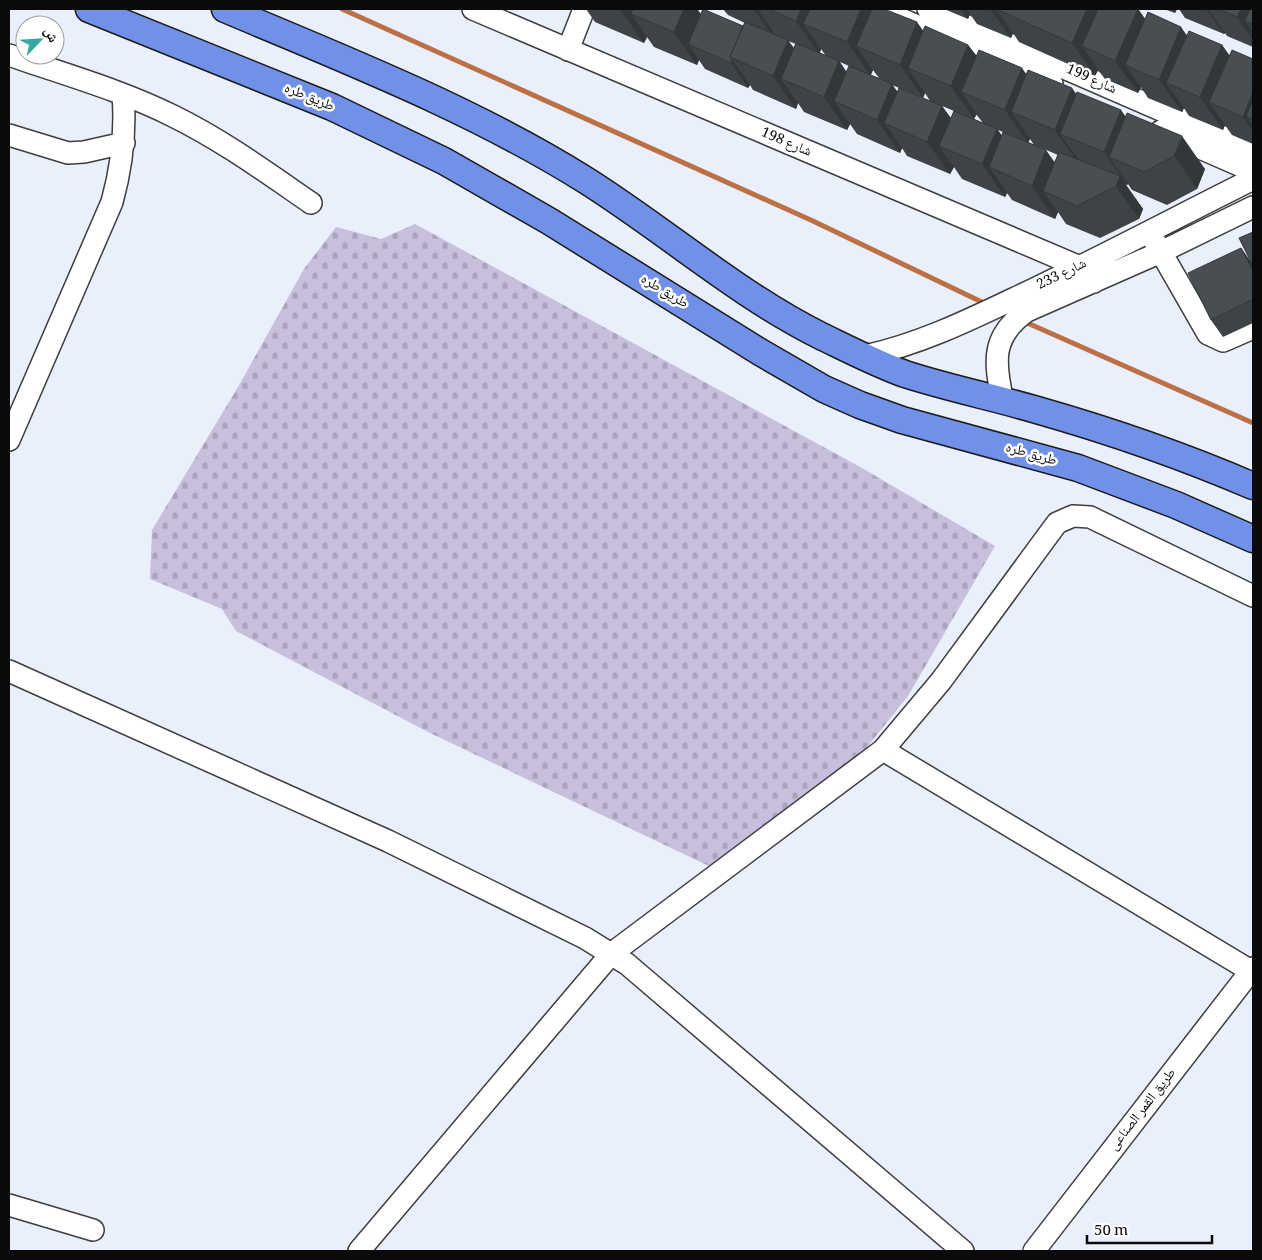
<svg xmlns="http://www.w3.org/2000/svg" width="1262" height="1260" font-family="Georgia,'Noto Naskh Arabic',serif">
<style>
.cemetery{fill:url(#cemetery-stones)}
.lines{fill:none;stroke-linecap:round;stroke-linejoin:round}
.stream{stroke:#bb7045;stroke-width:5}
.minor-casing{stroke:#3d3d3d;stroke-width:24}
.major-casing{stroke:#1b1b1b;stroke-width:29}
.minor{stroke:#fff;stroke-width:21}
.major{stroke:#7091e7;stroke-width:26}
.wall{fill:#3e4347;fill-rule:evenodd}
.shaded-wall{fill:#323739}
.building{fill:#484e52;stroke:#323739}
.labels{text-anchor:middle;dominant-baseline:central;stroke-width:5;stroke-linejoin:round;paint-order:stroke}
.street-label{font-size:14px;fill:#0a0a0a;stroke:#fff}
</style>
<defs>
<pattern id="cemetery-stones" width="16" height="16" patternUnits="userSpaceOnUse" patternTransform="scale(1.25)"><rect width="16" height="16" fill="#c7bfdb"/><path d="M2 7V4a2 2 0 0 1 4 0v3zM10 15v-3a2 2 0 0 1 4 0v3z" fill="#aaa3bb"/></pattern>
</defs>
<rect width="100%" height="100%" fill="#eaeffc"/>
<path class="cemetery" d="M415,224L862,468L995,546L908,696L847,772L711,867L428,732L236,631L222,609L150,579L152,530L238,387L304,269L336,227L381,239Z"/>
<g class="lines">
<path class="stream" d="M342,9L813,221L988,305
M1023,321L1253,423"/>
<g class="minor-casing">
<path id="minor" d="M473,9L1080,267L1089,273L1094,282
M878,9L1052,84
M928,9L1253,150
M568,50L584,9
M9,55C63,74 121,90 173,116C222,140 266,172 311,203
M1161,131L1253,171
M9,135L68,153L84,152L124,143
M1154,240L1208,334L1223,341L1253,328
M865,356C924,343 975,317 1030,291C1105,255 1179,216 1253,179
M1003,401C994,362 991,336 1027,311L1161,252L1253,207
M9,440L112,202C122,166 126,132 123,95
M9,671L388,841L585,938L627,964L963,1251
M883,750L1251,971
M9,1205L93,1230
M359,1251L611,954L883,750L941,681L1057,523L1073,516L1090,517L1253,596
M1034,1251L1253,968"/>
</g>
<g class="major-casing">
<path id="major" d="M89,9L332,107L444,161L549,221L760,352L824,389L860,405L902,420L1078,468L1176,505L1253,539
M225,9C348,61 474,110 587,181C666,231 737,294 821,336C848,349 877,364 905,374C948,388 993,397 1037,410C1111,431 1183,456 1253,486"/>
</g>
<use href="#minor" class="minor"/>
<use href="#major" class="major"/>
</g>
<path class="wall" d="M586,9H697L701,14L743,26L745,23L728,15L723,9H871V10L923,31L968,45L976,55L1026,74L1076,94L1126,117L1205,169L1197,189L1167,205L1132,190L1128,184L1127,185L1125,184L1143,209L1139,219L1100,238L1066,224L1058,212L1055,219L1012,200L1007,193L1005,197L962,179L954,167L950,174L907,156L902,148L900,153L857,134L850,124L847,130L804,112L798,103L796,109L753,90L750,85L748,88L705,69L699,60L697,65L654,47L647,37L644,43L595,22ZM788,41L796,44L794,48ZM821,49L826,56L820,53ZM840,62L849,66L846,72ZM873,70L879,78L871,75ZM892,85L923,98L925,93L930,101L897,92ZM942,106L954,111L951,118ZM976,114L983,123L974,119ZM998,130L1003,132L1002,136ZM1030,139L1034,145L1028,142ZM1037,146L1058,155L1055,162Z
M944,9H1138L1145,19L1187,35L1222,45L1229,55L1253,59V144L1232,135L1225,125L1223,130L1189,116L1184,108L1182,112L1148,98L1141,87L1138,93L1105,79L1098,70L1095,76L1019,42L1013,33L1011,38L977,24L970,14L968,19Z
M1164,9H1177L1175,13Z
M1179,9H1253V47L1227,36L1225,33L1224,34L1185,18Z
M1253,232V323L1223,337L1211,320L1241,248L1252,263Z"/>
<path class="shaded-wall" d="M622,9H659L631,14L647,37L644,43L621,11Z
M684,9H697L712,30L688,44L699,60L697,65L674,32Z
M754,9H757L773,31L771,34Z
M801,9H835L803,24L821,49L819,54L796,21Z
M861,9H871L888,33L856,46L873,70L870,75L847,42Z
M961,9H967L970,14L968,19Z
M990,9H996L1013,33L1011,38Z
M1087,9H1109L1082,46L1098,70L1095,76L1072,43Z
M1138,9L1161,41L1125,65L1141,87L1138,93L1115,61Z
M1172,9H1177L1175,13Z
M1206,9H1208L1225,33L1224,34Z
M1241,9H1253L1245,21L1253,32V40L1237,17Z
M917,22L940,55L908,68L925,93L923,98L900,65Z
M1181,27L1204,60L1166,83L1184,108L1182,112L1159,80Z
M788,40L811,73L781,79L798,103L796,109L773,76Z
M968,45L992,77L961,92L977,114L974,119L951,86Z
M1222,45L1245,78L1209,102L1225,125L1223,130L1200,97Z
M732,59L750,85L748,88L731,63Z
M839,61L862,94L834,101L850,124L847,130L824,97Z
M1022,68L1045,101L1011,112L1030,139L1028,143L1005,110Z
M892,84L915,117L884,123L902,148L900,153L877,120Z
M1072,88L1095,121L1060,134L1079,160L1078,163L1055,130Z
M1253,92V120L1246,116L1253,126V131L1243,117Z
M942,106L965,139L939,146L954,167L950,174L927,142Z
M1121,110L1144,143L1109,157L1128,184L1127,185L1104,152Z
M997,129L1020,162L989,167L1007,193L1005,197L982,164Z
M1182,136L1205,169L1197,189L1174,156Z
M1046,150L1069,183L1043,191L1058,212L1055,219L1032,186Z
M1120,176L1143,209L1139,219L1116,186Z
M1241,248L1253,266V271Z"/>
<path class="building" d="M633,9H684L674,32L631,14Z
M703,9L743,26L730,57L732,59L731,63L688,44Z
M768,9H801L796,21Z
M810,9H861L847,42L803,24Z
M872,9H884L917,22L900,65L856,46Z
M996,9H1087L1072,43Z
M1098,9H1138L1115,61L1082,46Z
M1218,9H1241L1237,17Z
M1250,9H1253V24L1245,21Z
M1148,12L1181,27L1159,80L1125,65Z
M745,22L788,40L773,76L730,57Z
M925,26L968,45L951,86L908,68Z
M1189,31L1222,45L1200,97L1166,83Z
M796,43L839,61L824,97L781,79Z
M979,50L1022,68L1005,110L961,92Z
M1232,50L1253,59V92L1243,117L1209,102Z
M849,66L892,84L877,120L834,101Z
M1028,70L1072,88L1055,130L1011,112Z
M899,88L942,106L927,142L884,123Z
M1077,92L1121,110L1104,152L1060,134Z
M1253,100V120L1246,116Z
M954,111L997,129L982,164L939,146Z
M1127,113L1182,136L1174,156L1144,172L1109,157Z
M1003,132L1046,150L1032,186L989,167Z
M1059,152L1120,176L1116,186L1077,206L1043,191Z
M1253,232V266L1239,238Z
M1241,248L1253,271V299L1211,320L1188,273Z"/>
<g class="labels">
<g class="street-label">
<text transform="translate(1091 80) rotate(24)">شارع 199</text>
<text transform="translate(309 98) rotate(22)">طريق طره</text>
<text transform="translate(786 143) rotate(23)">شارع 198</text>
<text transform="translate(1062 275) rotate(-26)">شارع 233</text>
<text transform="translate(664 292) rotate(31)">طريق طره</text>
<text transform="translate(1031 455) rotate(16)">طريق طره</text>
<text transform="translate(1143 1110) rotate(-52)">طريق القمر الصناعى</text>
</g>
</g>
<rect width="1262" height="1260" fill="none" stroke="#0a0a0a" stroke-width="20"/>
<g transform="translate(40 40) rotate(65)"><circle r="24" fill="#ffffff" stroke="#9d9d9d"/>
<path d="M0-4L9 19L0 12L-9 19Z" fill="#35a89f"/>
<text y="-8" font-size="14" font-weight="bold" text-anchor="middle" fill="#0a0a0a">ش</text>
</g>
<path d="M1087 1235v8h125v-8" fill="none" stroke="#0a0a0a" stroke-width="2.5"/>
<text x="1094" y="1235" font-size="15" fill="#0a0a0a" stroke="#ffffff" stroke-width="4" paint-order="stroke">50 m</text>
</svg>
